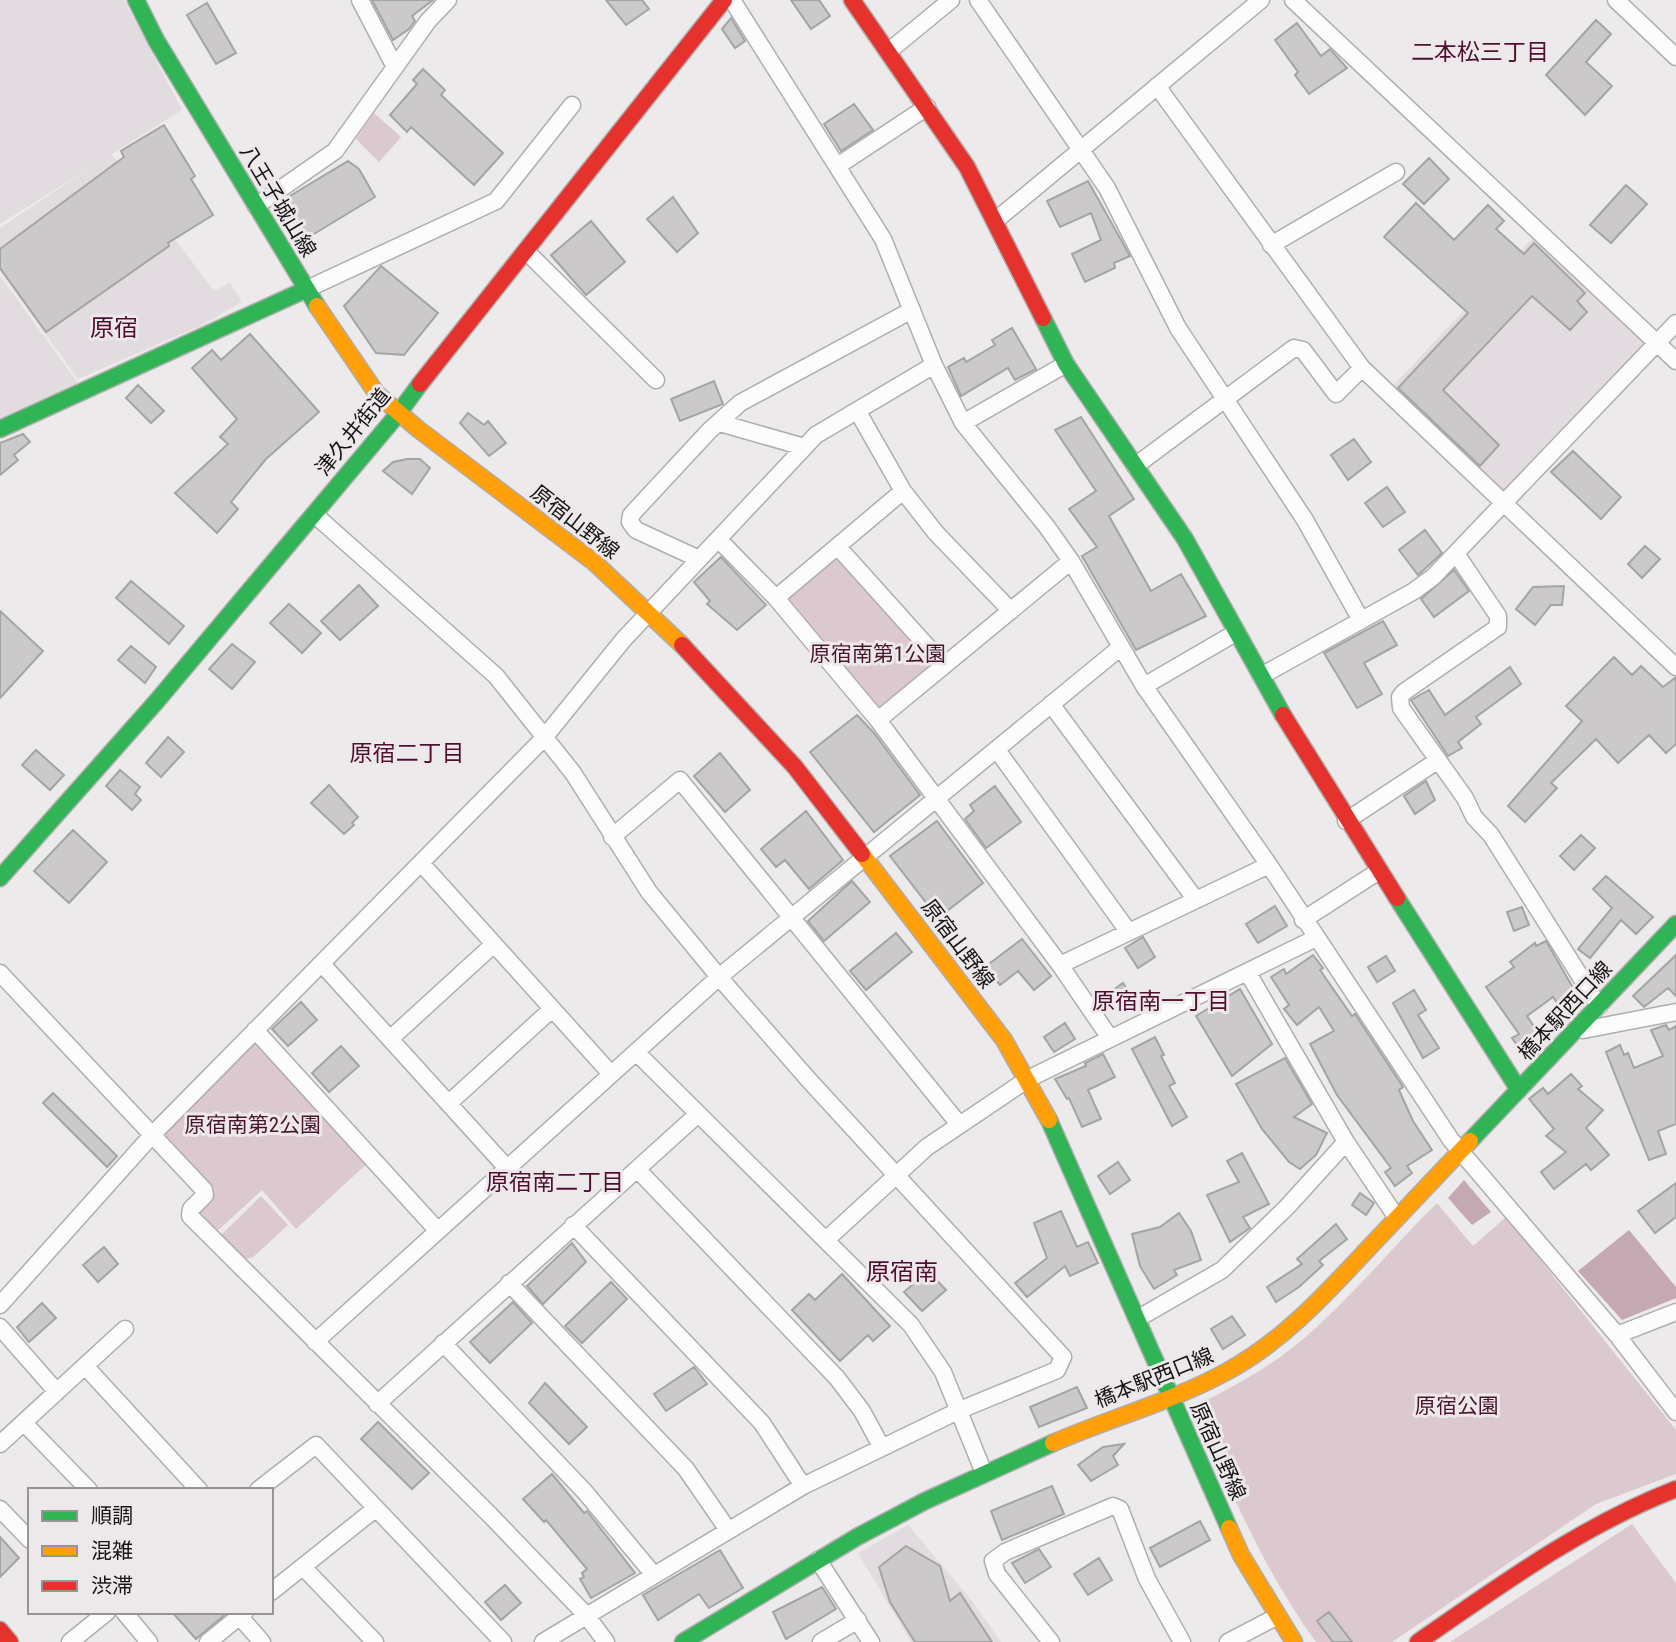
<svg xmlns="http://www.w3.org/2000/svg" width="1676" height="1642" font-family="'Roboto Condensed','Noto Sans JP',sans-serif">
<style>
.built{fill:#e2dbdf}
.green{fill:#dcc8cf}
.water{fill:#c4a8b2}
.building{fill:#cbc9ca;stroke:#a5a4a4;stroke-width:2}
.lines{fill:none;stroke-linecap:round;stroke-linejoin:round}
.street-casing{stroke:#afadae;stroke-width:19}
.fast-casing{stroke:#afadae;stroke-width:19}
.slow-casing{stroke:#afadae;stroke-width:19}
.jam-casing{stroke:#afadae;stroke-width:19}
.street{stroke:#fcfcfc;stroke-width:16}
.fast{stroke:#30b455;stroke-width:16}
.slow{stroke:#ff9f0a;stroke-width:16}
.jam{stroke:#e5322d;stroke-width:16}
.labels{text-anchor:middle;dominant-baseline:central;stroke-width:6;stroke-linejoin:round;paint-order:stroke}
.street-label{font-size:21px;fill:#161515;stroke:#ede9ea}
.park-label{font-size:21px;fill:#48152d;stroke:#ede9ea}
.neighbourhood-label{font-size:23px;fill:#500f30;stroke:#ede9ea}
.quarter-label{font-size:24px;fill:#500f30;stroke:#ede9ea}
</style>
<rect width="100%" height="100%" fill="#eceaeb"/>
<path class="built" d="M0,0H124L182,110L0,224Z
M111,154L214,291L230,283L242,302L202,325L78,379L0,271V228Z
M1539,231L1657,343L1504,505L1386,393Z
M0,276L78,383L0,418Z
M908,1525L973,1602L1001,1642H911L858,1553Z"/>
<path class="green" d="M374,113L401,137L379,162L356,139Z
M838,547L944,665L878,720L776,598Z
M255,1030L372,1159L296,1229L262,1190L210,1238L190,1216L205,1195L153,1134Z
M261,1196L288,1225L252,1258L244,1259L221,1235Z
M1437,1203L1473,1246L1506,1217L1676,1430V1474L1596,1504L1392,1642H1316C1265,1571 1231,1495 1199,1414V1404C1227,1390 1253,1376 1279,1358C1338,1315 1385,1254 1437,1203Z
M1632,1524L1676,1583V1642H1450Z"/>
<path class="water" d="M1464,1180L1491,1212L1472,1225L1448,1198Z
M1629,1230L1676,1287V1298L1622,1320L1578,1271Z"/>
<path class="building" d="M372,0H433L412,16L415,21L409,29L393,40Z
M606,0H642L649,9L626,25Z
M791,0H819L830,16L811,29Z
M207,3L236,53L216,64L187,15Z
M731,18L745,41L735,48L722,29Z
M1596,20L1611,34L1586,62L1612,86L1585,115L1546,75Z
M1297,23L1321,56L1330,49L1347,68L1309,94L1295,75L1298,72L1275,40Z
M423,69L445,90L441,95L503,153L474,185L411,127L407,132L390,115L417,84L413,80Z
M854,104L873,130L841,151L824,124Z
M164,125L195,176L191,179L213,215L168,243L169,246L46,332L0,268V249L124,157L121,151Z
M1429,158L1449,179L1424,204L1403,184Z
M348,161L359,169L375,197L299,243L275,205Z
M1088,181L1130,256L1114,263L1115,268L1085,282L1072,254L1101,240L1091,213L1060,227L1047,201Z
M1626,185L1647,204L1611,243L1590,225Z
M673,197L698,233L677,252L647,219Z
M1416,203L1454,240L1488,205L1504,221L1496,229L1524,254L1534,243L1585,293L1577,301L1587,312L1570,330L1532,296L1443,390L1499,445L1480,466L1398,388L1468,313L1384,237Z
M591,221L625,262L586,295L551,255Z
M381,266L438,313L404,355L376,353L344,306Z
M1012,328L1036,369L1015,380L1008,368L961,396L948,367L964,358L966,362L995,345L992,340Z
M250,334L319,412L266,459L231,502L238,509L217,533L175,493L228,444L220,437L237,419L192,368L212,350L221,360Z
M714,381L723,404L680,421L671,399Z
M138,385L164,411L151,423L126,398Z
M468,413L484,425L488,421L506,443L489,456L460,423Z
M1081,417L1134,499L1109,516L1151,591L1181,574L1206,616L1136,650L1082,556L1097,547L1069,509L1096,491L1055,430Z
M23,434L30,442L14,455L18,460L0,475V443Z
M1354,439L1371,462L1348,480L1331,455Z
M1573,451L1621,497L1601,519L1551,472Z
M407,459H420L430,468L412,494L383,471L393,462Z
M1387,487L1405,512L1383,527L1365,503Z
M1425,530L1442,553L1418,575L1399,550Z
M1645,546L1660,559L1642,578L1628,564Z
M721,557L766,605L737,630L707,604L710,601L694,582Z
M1454,570L1469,591L1434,617L1421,599Z
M131,581L184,626L169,644L116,598Z
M359,585L378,606L340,640L321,621Z
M1564,586L1562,605H1551L1535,625L1516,609L1533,587Z
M289,604L321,633L302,653L270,623Z
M0,611L43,651L0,698Z
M1383,621L1397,645L1364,663L1382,694L1357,708L1324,653Z
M232,644L255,662L232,689L209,669Z
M131,646L156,667L145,683L118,660Z
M1614,657L1632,675L1641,666L1663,687L1676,677V744L1666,753L1649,735L1618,763L1596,739L1551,783L1557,788L1525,822L1508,806L1582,721L1566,706Z
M1510,667L1521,684L1476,717L1481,724L1458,742L1462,748L1448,756L1411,700L1429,690L1445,715Z
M857,715L874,733L920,795L874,832L810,752Z
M168,737L184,752L161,777L146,763Z
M36,750L64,775L50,790L22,765Z
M720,753L750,790L725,812L694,776Z
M120,770L140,787L135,794L141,800L132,810L106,786Z
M1426,781L1435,800L1415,814L1404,796Z
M329,785L358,817L352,823L354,825L344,834L311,803Z
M995,786L1021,822L986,848L965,819L974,811L970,805Z
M806,811L843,860L809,889L785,860L776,867L761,849Z
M937,821L983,883L938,918L890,856Z
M73,830L107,862L69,903L34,871Z
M1581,835L1595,848L1574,870L1560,856Z
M1606,876L1653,917L1636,934L1621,920L1590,958L1578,949L1612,908L1593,889Z
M852,881L870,902L824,941L808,921Z
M1275,906L1287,926L1258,943L1246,924Z
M1522,907L1529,925L1514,931L1507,912Z
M896,933L912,952L866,990L850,971Z
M1143,937L1155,957L1138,968L1125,948Z
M1022,939L1051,976L1034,990L1018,971L1000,985L985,967Z
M1546,941L1580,1000L1563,1012L1553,997L1527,1016L1541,1037L1521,1051L1512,1038L1519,1034L1486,987L1514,967L1510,962L1535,943L1536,946Z
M1313,955L1323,968L1320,970L1352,1016L1355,1014L1403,1087L1399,1090L1413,1121L1432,1150L1407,1166L1412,1173L1395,1186L1385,1172L1391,1168L1337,1095L1310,1044L1334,1031L1319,1007L1297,1025L1284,1009L1289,1005L1271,977L1284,969L1286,974Z
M1676,955V996L1668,988L1644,1007L1633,996Z
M1386,956L1395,971L1377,982L1368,967Z
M1123,983L1134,1000L1120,1010L1109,993Z
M1240,989L1272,1044L1232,1076L1196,1016Z
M1414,990L1426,1010L1418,1015L1439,1048L1423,1058L1393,1003Z
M301,1002L317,1020L288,1046L272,1029Z
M1065,1023L1075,1039L1054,1052L1044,1037Z
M1666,1025L1669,1030L1676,1026V1124L1658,1131L1666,1154L1649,1160L1606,1052L1620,1045L1624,1055L1628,1053L1634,1068L1663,1056L1651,1030Z
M1155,1037L1164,1055L1161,1056L1175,1083L1169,1086L1187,1117L1172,1126L1132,1049Z
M341,1046L359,1066L329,1092L312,1073Z
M1103,1054L1115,1077L1088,1090L1101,1119L1082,1127L1069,1098L1067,1099L1055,1079L1086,1066L1085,1063Z
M1285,1058L1312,1104L1294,1117L1327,1133L1316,1155L1300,1169L1289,1162L1262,1129L1236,1084Z
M1571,1074L1582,1086L1578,1089L1603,1110L1586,1128L1609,1155L1591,1170L1586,1164L1554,1189L1541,1172L1566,1152L1546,1136L1554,1129L1529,1099L1543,1088L1548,1094Z
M53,1093L117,1156L107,1167L43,1103Z
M1242,1153L1269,1204L1243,1217L1250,1228L1230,1242L1207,1195L1239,1182L1227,1161Z
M1118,1162L1130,1180L1110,1194L1098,1176Z
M1676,1183V1217L1655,1233L1638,1211Z
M1360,1193L1374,1203L1366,1215L1352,1205Z
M1061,1211L1077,1247L1088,1242L1098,1263L1070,1276L1065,1266L1027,1297L1015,1283L1047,1258L1034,1223Z
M1179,1213L1191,1231L1201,1260L1174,1270L1177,1275L1154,1289L1140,1266L1132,1234L1160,1227Z
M1336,1224L1347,1239L1319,1261L1323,1265L1299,1287L1276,1302L1267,1287L1302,1264L1297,1259Z
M572,1243L586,1262L543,1304L527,1286Z
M104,1247L118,1264L98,1282L83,1265Z
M928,1271L946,1290L922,1311L904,1292Z
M842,1274L890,1326L873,1341L868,1335L840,1361L792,1310L809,1294L815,1300Z
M611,1282L627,1299L582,1343L565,1326Z
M513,1302L532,1323L490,1363L470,1342Z
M42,1303L56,1318L29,1342L17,1327Z
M1232,1316L1245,1335L1223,1349L1211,1329Z
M694,1367L707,1384L666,1411L654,1394Z
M545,1383L587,1427L569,1444L529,1403Z
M1077,1387L1087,1408L1039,1427L1030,1407Z
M378,1422L429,1473L412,1489L361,1439Z
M1124,1444L1113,1456L1118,1465L1091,1481L1078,1465L1103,1447Z
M552,1474L584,1513L587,1511L635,1573L591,1598L580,1579L584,1577L582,1573L587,1569L546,1520L544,1522L523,1499Z
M1052,1486L1064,1514L1002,1540L991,1511Z
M1200,1521L1210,1540L1160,1567L1150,1548Z
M0,1537L19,1558L0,1577Z
M906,1546L940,1566L950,1601L960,1593L992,1642H915L890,1602L879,1567Z
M1039,1549L1051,1567L1025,1583L1012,1563Z
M720,1550L743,1588L709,1608L699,1594L658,1620L643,1595Z
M1099,1558L1112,1580L1088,1595L1074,1574Z
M505,1585L521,1603L501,1620L485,1602Z
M822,1587L836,1609L786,1639L773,1612Z
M172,1612H228L196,1639Z
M1329,1612L1352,1642H1333L1317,1621Z"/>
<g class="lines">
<g class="street-casing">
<path id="street" d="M360,0L395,67
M732,0L883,239L934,365L963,423L1047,527L1071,561L1144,686L1269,865L1451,1140L1617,1335L1676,1412
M978,0L1107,188L1178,328L1305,520L1361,620
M1293,0L1676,361
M1616,0L1676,57
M889,51L951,0
M1157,86L1362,368L1676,667
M839,165L927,107
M256,206L335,151L428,21L448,0
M995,221L1261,0
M1271,245L1396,172
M526,251L656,380
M307,289L496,201L572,105
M858,412L903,491L936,533L1011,611
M720,423L804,447
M963,423L1066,364
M1135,466L1294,348L1303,350L1336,394L1362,368
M314,514L496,676L573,773L649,892L719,977L807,1078L1063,1357L1057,1370L960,1410L803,1486L543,1642
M718,539L776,598L878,720L1060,965L1110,1038
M838,547L944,665
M1457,555L1498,616V627L1404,692L1400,697L1401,708L1465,798L1474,817L1491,835L1599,1006
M699,559L636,530L630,522L631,515L709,431L740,403L912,310
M776,598L903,491
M1261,676L1414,591L1433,577L1676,323
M1144,686L1237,632
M1051,704L1196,900
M878,720L1071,561
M997,750L1128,931
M1346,821L1437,761
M612,837L680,780L958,1123
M421,863L611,1074
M1303,920L1379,871
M322,964L507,1168
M1060,965L1269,865
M0,973L204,1190L205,1195L191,1209L190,1216L491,1516L586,1615L606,1642
M1248,973L1346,1142
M1579,1027L1583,1030L1676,1012
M255,1030L438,1231
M390,1039L494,944
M636,1052L911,1325L943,1372L984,1473
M449,1103L552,1009
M637,1169L837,1378L862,1411L881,1446
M573,1225L762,1423L803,1486
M827,1239L927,1147L1028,1079L1316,938
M509,1283L686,1469L728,1530
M0,1305L153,1134L543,739L624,639L816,435L934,365
M1137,1319L1222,1270L1287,1207L1346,1142L1397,1218
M0,1327L57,1392
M1617,1335L1676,1312
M315,1342L719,977L1121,647
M443,1343L585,1492L654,1575
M85,1366L199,1490
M377,1404L698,1114
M24,1423L89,1490
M0,1444L125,1329
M258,1490L316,1445L503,1642
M0,1509L30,1540
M818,1560L871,1642
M303,1567L375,1642
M271,1592L375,1509
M124,1612L149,1642
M240,1617L262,1642
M70,1642L107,1612
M208,1642L245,1612
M821,1642L858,1620
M1051,1642L997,1574L993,1561L1005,1552L1113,1506L1120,1509L1147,1579L1182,1642
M1228,1642L1276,1617"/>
</g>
<g class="fast-casing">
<path id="fast" d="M136,0L156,40L317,306
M1043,318L1066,364L1185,539L1283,715
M0,429L307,289
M0,878L156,702L398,414L420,384
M1397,898L1519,1090
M1049,1120L1229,1528
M1470,1141L1676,924
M683,1642L857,1537L925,1501L1053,1443"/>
</g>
<g class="slow-casing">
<path id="slow" d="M317,306L377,394L418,429L595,563L682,645
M862,854L1004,1040L1049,1120
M1053,1443C1110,1418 1171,1402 1226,1372C1280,1343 1322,1298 1363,1254C1399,1216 1434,1179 1470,1141
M1229,1528L1241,1555L1294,1642"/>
</g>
<g class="jam-casing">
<path id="jam" d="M852,0L967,167L1043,318
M420,384L724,0
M682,645L795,767L862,854
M1283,715L1397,898
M0,1630L10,1642
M1418,1642C1501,1585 1581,1526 1676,1489"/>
</g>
<use href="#street" class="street"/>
<use href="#fast" class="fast"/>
<use href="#slow" class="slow"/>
<use href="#jam" class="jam"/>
</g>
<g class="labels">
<g class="street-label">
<text transform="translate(278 201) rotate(59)">八王子城山線</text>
<text transform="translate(353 432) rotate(-51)">津久井街道</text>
<text transform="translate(575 522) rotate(38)">原宿山野線</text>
<text transform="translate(958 944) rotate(53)">原宿山野線</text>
<text transform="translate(1565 1011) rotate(-47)">橋本駅西口線</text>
<text transform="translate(1154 1378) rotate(-22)">橋本駅西口線</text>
<text transform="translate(1218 1451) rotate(66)">原宿山野線</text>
</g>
<g class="park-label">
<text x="878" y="654">原宿南第1公園</text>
<text x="253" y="1125">原宿南第2公園</text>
<text x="1457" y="1406">原宿公園</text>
</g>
<g class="neighbourhood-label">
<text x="1480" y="52">二本松三丁目</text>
<text x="407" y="753">原宿二丁目</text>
<text x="1161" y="1001">原宿南一丁目</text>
<text x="555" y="1182">原宿南二丁目</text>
</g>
<g class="quarter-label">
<text x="114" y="328">原宿</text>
<text x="902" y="1272">原宿南</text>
</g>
</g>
<rect x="28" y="1488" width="245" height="126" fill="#ede9ea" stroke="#979495" stroke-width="2"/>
<rect x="42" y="1511" width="35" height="10" fill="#30b455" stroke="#979495" stroke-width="2"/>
<text x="91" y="1523" font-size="21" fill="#161515">順調</text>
<rect x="42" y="1546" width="35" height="10" fill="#ff9f0a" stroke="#979495" stroke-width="2"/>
<text x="91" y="1558" font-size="21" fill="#161515">混雑</text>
<rect x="42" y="1581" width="35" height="10" fill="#e5322d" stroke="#979495" stroke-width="2"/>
<text x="91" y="1593" font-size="21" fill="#161515">渋滞</text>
</svg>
